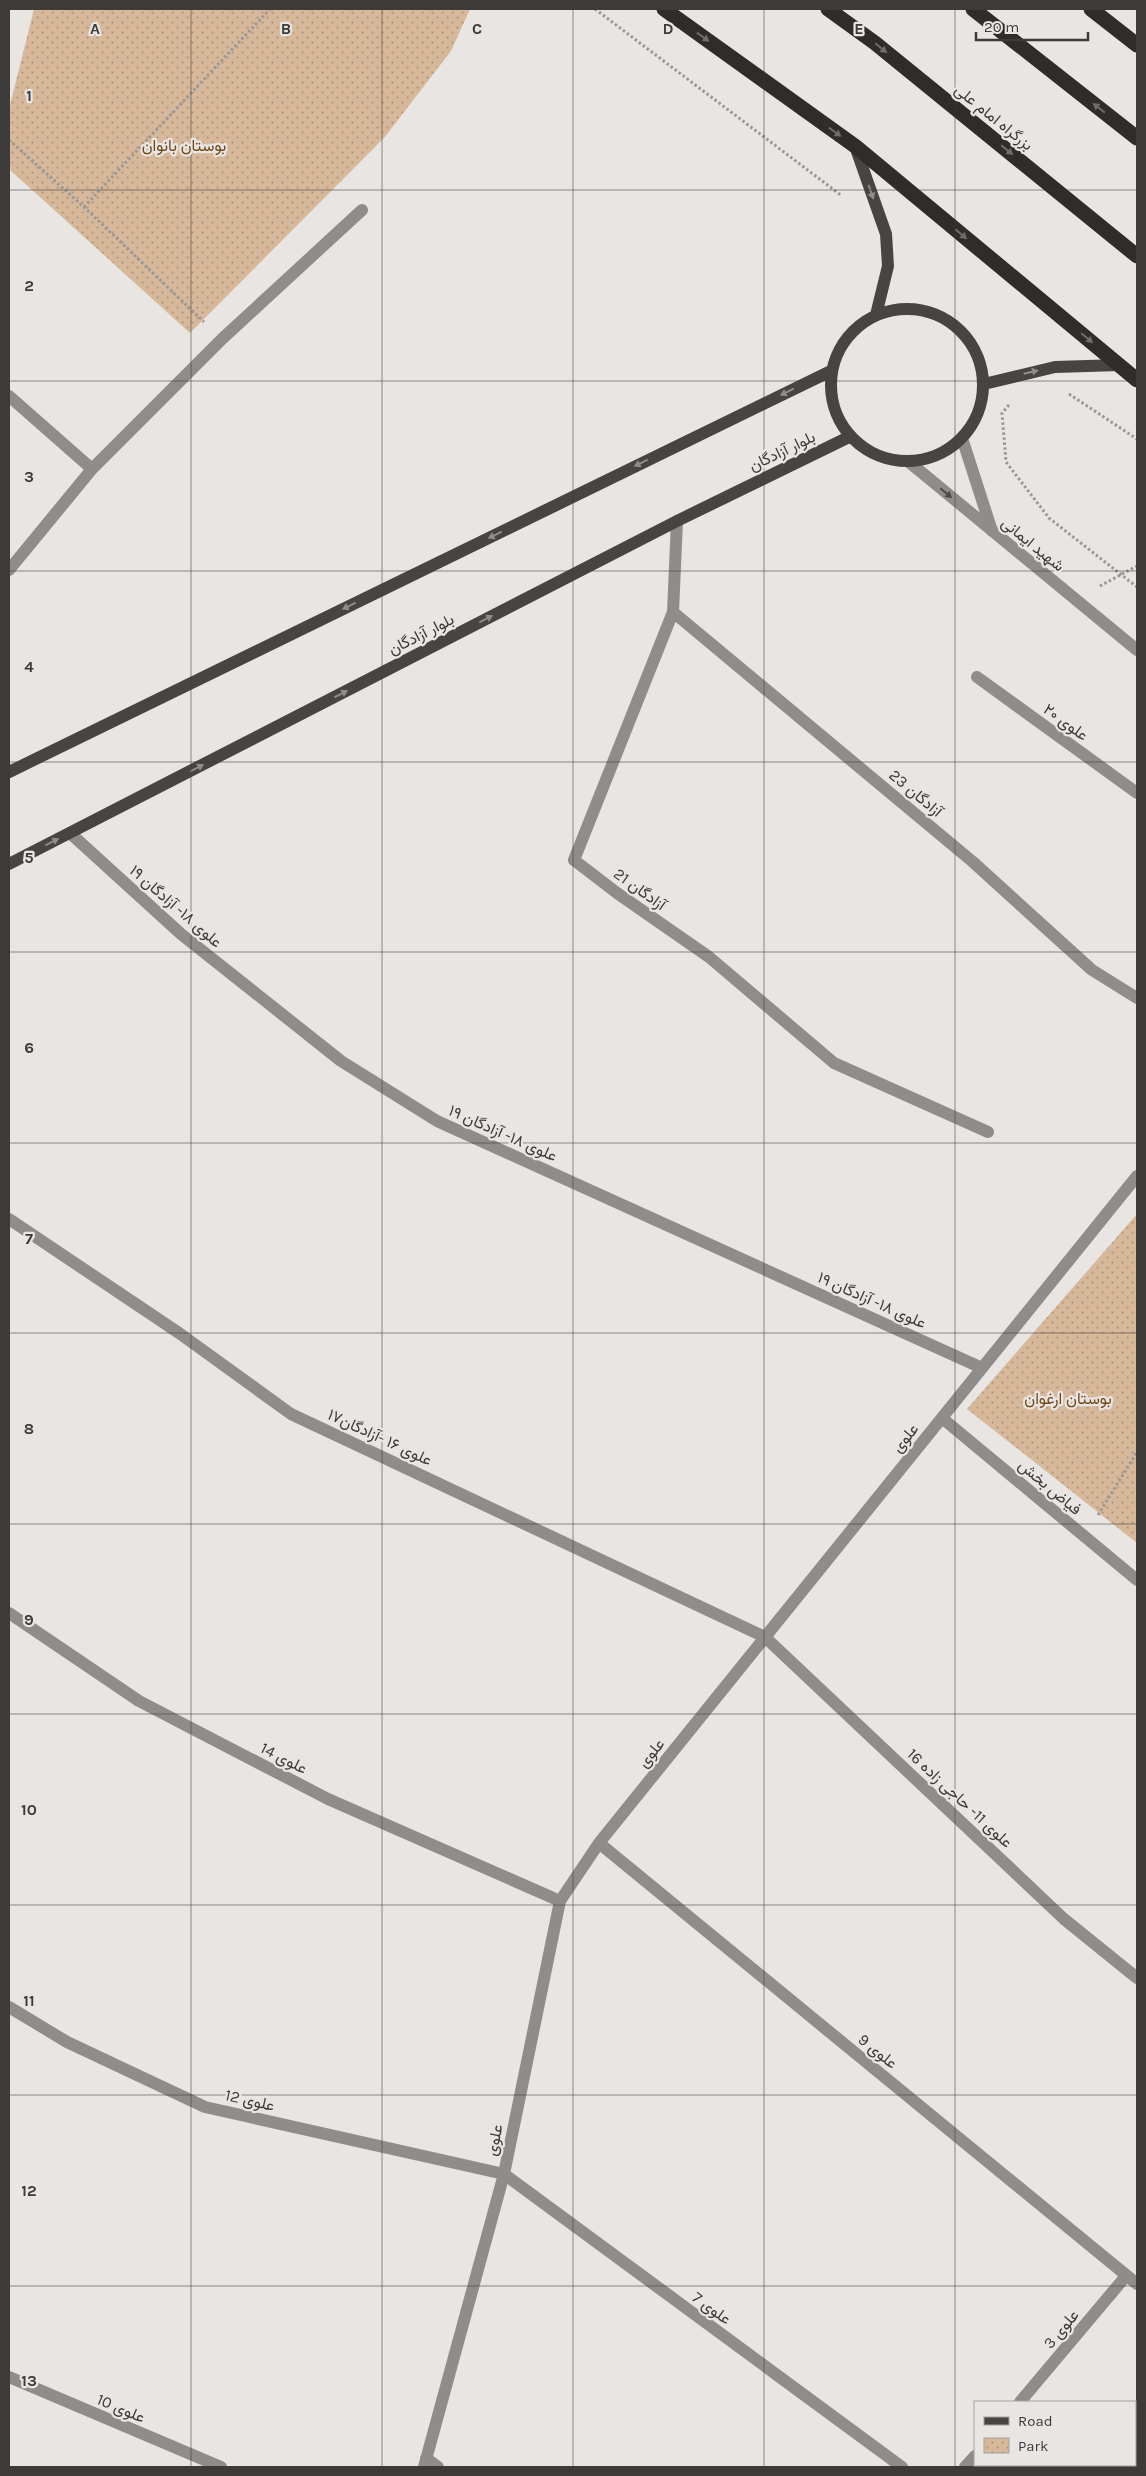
<svg xmlns="http://www.w3.org/2000/svg" width="1146" height="2476" font-family="Karla,Vazirmatn,sans-serif">
<style>
.park{fill:url(#park-dots)}
.lines{fill:none;stroke-linecap:round;stroke-linejoin:round}
.path{stroke:#9a9897;stroke-width:3;stroke-dasharray:2.5 2.5;stroke-linecap:butt}
.minor{stroke:#8e8d8c;stroke-width:12}
.major{stroke:#474544;stroke-width:12}
.highway{stroke:#2f2d2b;stroke-width:15}
.oneway{fill:#706d6b}
.oneway2{fill:#8f8d8c}
.oneway3{fill:#4c4b4a}
.grid{fill:none;stroke:#3c3b3a;stroke-width:1;stroke-opacity:0.55}
.labels{text-anchor:middle;dominant-baseline:central;stroke-width:4.5;stroke-linejoin:round;paint-order:stroke}
.street-label{font-size:16px;fill:#3c3b3a;stroke:#e8e5e3}
.park-label{font-size:16px;fill:#724715;stroke:#e8e5e3}
.grid-label{font-size:16px;text-anchor:middle;font-weight:bold;fill:#3c3b3a;stroke:#e8e5e3;stroke-width:4.5;stroke-linejoin:round;paint-order:stroke}
</style>
<defs>
<pattern id="park-dots" width="8" height="8" patternUnits="userSpaceOnUse" patternTransform="scale(1.25)"><rect width="8" height="8" fill="#d8b89a"/><path d="M2 2h.1M6 6h.1" fill="none" stroke="#b0977f" stroke-width="1.8" stroke-linecap="round"/></pattern>
</defs>
<rect width="100%" height="100%" fill="#e8e5e3"/>
<path class="park" d="M34,9H470L451,51L384,138L190,333L9,169V109Z
M1137,1214V1543L967,1409Z"/>
<g class="lines">
<path class="path" d="M595,9L842,196
M9,140L84,207L204,322
M84,207L270,9
M1069,394L1137,439
M1009,405L1002,413L1006,462L1049,518L1137,587
M1100,586L1137,566
M1098,1515L1137,1452"/>
<path class="minor" d="M9,396L92,469
M962,438L992,531
M909,462L1137,650
M677,521L673,612L574,860L617,893L709,957L834,1063L988,1132
M9,570L92,469L222,339L362,210
M673,612L973,862L1092,970L1137,998
M977,677L1137,793
M70,833L181,934L341,1061L437,1121L982,1368
M9,1219L179,1333L291,1414L765,1637L1064,1919L1137,1978
M942,1418L1137,1580
M9,1613L139,1701L328,1799L560,1901
M599,1843L1137,2284
M9,2007L67,2042L205,2107L504,2174L902,2467
M9,2377L221,2467
M1020,2402L1126,2276
M426,2458L438,2467
M424,2467L504,2174L560,1901L599,1843L1137,1176
M965,2467L975,2456"/>
<path class="major" d="M855,146L886,234L888,266L876,315
M831 385a76 76 0 1 1 152 0a76 76 0 1 1-152 0Z
M984,384L1055,367L1120,365
M9,772L831,371
M9,864L677,521L849,437"/>
<path class="highway" d="M664,9L855,146L1137,380
M828,9L875,43L1137,256
M973,9L1137,138
M1091,9L1137,45"/>
</g>
<defs><path id="oneway-solid" d="M-6-.8H1V-3.2L6.5 0L1 3.2V.8H-6Z" transform="scale(1.25)"/></defs>
<g class="oneway">
<use href="#oneway-solid" transform="translate(703 37) rotate(36)"/>
<use href="#oneway-solid" transform="translate(881 48) rotate(39)"/>
<use href="#oneway-solid" transform="translate(1099 108) rotate(-142)"/>
<use href="#oneway-solid" transform="translate(835 132) rotate(36)"/>
<use href="#oneway-solid" transform="translate(1007 150) rotate(39)"/>
<use href="#oneway-solid" transform="translate(961 234) rotate(40)"/>
<use href="#oneway-solid" transform="translate(1087 338) rotate(40)"/>
</g>
<g class="oneway2">
<use href="#oneway-solid" transform="translate(871 192) rotate(71)"/>
<use href="#oneway-solid" transform="translate(1031 372) rotate(-13)"/>
<use href="#oneway-solid" transform="translate(787 392) rotate(154)"/>
<use href="#oneway-solid" transform="translate(641 463) rotate(154)"/>
<use href="#oneway-solid" transform="translate(495 535) rotate(154)"/>
<use href="#oneway-solid" transform="translate(349 606) rotate(154)"/>
<use href="#oneway-solid" transform="translate(486 619) rotate(-27)"/>
<use href="#oneway-solid" transform="translate(341 694) rotate(-27)"/>
<use href="#oneway-solid" transform="translate(197 768) rotate(-27)"/>
<use href="#oneway-solid" transform="translate(52 842) rotate(-27)"/>
</g>
<use class="oneway3" href="#oneway-solid" transform="translate(946 493) rotate(40)"/>
<path class="grid" d="M191,9V2467M382,9V2467M573,9V2467M764,9V2467M955,9V2467M9,190H1137M9,381H1137M9,571H1137M9,762H1137M9,952H1137M9,1143H1137M9,1333H1137M9,1524H1137M9,1714H1137M9,1905H1137M9,2095H1137M9,2286H1137"/>
<g class="labels">
<g class="street-label">
<text transform="translate(994 117) rotate(39)">بزرگراه امام علی</text>
<text transform="translate(782 451) rotate(-26)">بلوار آزادگان</text>
<text transform="translate(1033 544) rotate(39)">شهید ایمانی</text>
<text transform="translate(421 634) rotate(-27)">بلوار آزادگان</text>
<text transform="translate(1066 722) rotate(36)">علوی ۲۰</text>
<text transform="translate(916 793) rotate(40)">آزادگان 23</text>
<text transform="translate(640 889) rotate(36)">آزادگان 21</text>
<text transform="translate(176 906) rotate(41)">علوی ۱٨- آزادگان ۱۹</text>
<text transform="translate(503 1133) rotate(24)">علوی ۱٨- آزادگان ۱۹</text>
<text transform="translate(872 1300) rotate(24)">علوی ۱٨- آزادگان ۱۹</text>
<text transform="translate(380 1437) rotate(25)">علوی ۱۶ -آزادگان۱۷</text>
<text transform="translate(905 1438) rotate(-51)">علوی</text>
<text transform="translate(1050 1487) rotate(40)">فیاض بخش</text>
<text transform="translate(651 1753) rotate(-51)">علوی</text>
<text transform="translate(284 1758) rotate(27)">علوی 14</text>
<text transform="translate(960 1798) rotate(43)">علوی 11- حاجی زاده 16</text>
<text transform="translate(878 2051) rotate(39)">علوی 9</text>
<text transform="translate(250 2100) rotate(13)">علوی 12</text>
<text transform="translate(494 2140) rotate(-78)">علوی</text>
<text transform="translate(712 2308) rotate(36)">علوی 7</text>
<text transform="translate(1061 2329) rotate(-50)">علوی 3</text>
<text transform="translate(121 2408) rotate(23)">علوی 10</text>
</g>
<g class="park-label">
<text x="184" y="145">بوستان بانوان</text>
<text x="1068" y="1398">بوستان ارغوان</text>
</g>
</g>
<g class="grid-label">
<text x="95" y="34">A</text>
<text x="286" y="34">B</text>
<text x="477" y="34">C</text>
<text x="668" y="34">D</text>
<text x="859" y="34">E</text>
<text x="29" y="101">1</text>
<text x="29" y="291">2</text>
<text x="29" y="482">3</text>
<text x="29" y="672">4</text>
<text x="29" y="863">5</text>
<text x="29" y="1053">6</text>
<text x="29" y="1244">7</text>
<text x="29" y="1434">8</text>
<text x="29" y="1625">9</text>
<text x="29" y="1815">10</text>
<text x="29" y="2006">11</text>
<text x="29" y="2196">12</text>
<text x="29" y="2386">13</text>
</g>
<rect width="1146" height="2476" fill="none" stroke="#3c3b3a" stroke-width="20"/>
<rect x="974" y="2401" width="162" height="65" fill="#e8e5e3" stroke="#a3a19f"/>
<rect x="984" y="2417" width="25" height="8" fill="#474544" stroke="#a3a19f"/>
<text x="1018" y="2426" font-size="15" fill="#3c3b3a">Road</text>
<rect x="984" y="2438" width="25" height="15" fill="url(#park-dots)" stroke="#a3a19f"/>
<text x="1018" y="2451" font-size="15" fill="#3c3b3a">Park</text>
<path d="M976 32v8h112v-8" fill="none" stroke="#3c3b3a" stroke-width="2.5"/>
<text x="984" y="32" font-size="15" fill="#3c3b3a" stroke="#e8e5e3" stroke-width="4" paint-order="stroke">20 m</text>
</svg>
